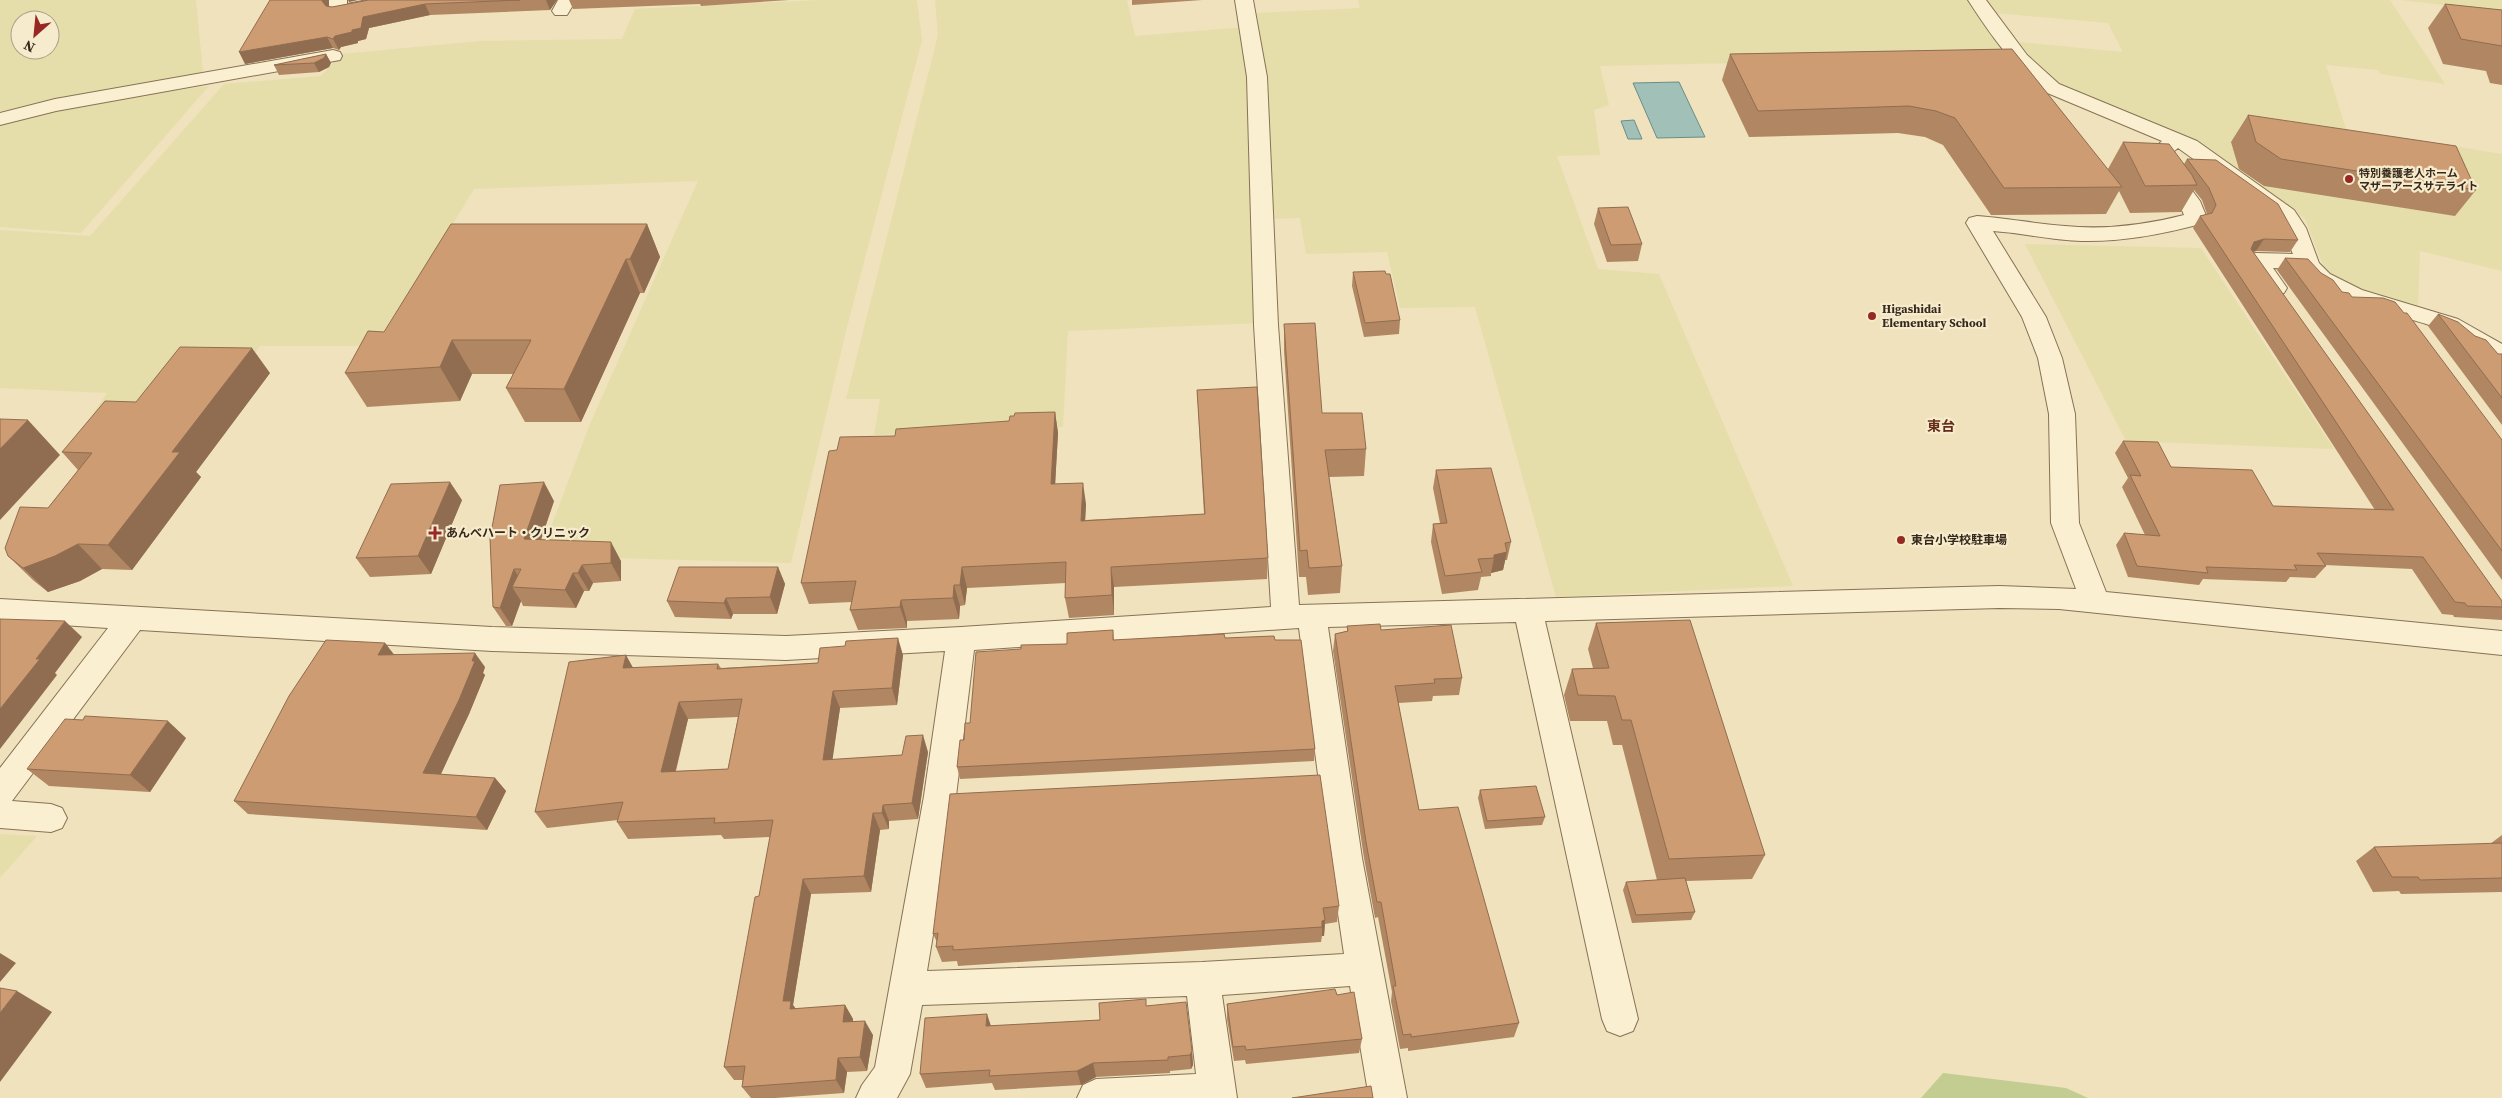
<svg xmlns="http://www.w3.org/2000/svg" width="2502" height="1098" font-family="'Source Serif 4','Noto Sans JP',serif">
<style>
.farmland{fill:#e5deaa;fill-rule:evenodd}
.green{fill:#c3cd91}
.water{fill:#a1c0b8;stroke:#688e86}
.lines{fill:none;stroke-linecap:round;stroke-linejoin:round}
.minor-casing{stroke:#877256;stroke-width:2}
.minor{fill:#faefd0;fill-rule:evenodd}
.wall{fill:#b18662;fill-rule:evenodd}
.shaded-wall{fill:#906d50}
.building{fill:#ce9c72;stroke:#906d50;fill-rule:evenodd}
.poi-dot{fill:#982824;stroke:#f6eccd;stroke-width:2}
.labels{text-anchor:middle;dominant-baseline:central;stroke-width:4.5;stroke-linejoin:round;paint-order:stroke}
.far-poi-label{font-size:11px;font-weight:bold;fill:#36291b;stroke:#f6eccd;text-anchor:start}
.poi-label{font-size:12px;font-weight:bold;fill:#36291b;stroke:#f6eccd;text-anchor:start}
.neighbourhood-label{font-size:14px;font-weight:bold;fill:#642c19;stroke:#f6eccd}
</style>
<rect width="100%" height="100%" fill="#efe2bd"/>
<path class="farmland" d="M0,0H196L203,73L104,90L0,115ZM20,20H50V50H20Z
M817,0H917L922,40L846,331L791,563L540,556L590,424L698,181L474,189L379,346H260L208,415L93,414L107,393L0,388V230L90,236L224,84L321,76L341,54L480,41L622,39L635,9Z
M935,0H1127L1135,36L1245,27L1261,323L1068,331L1063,427L874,435L880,399H846L938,35Z
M1358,0H1971L2014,57L1600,66L1609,105L1594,110L1600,155L1557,156L1598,269L1659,274L1793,586L1556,597L1475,307L1400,308L1387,252L1306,254L1300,218L1269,219L1263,86L1257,13L1360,8Z
M1986,0H2390L2445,84L2381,74L2378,70L2326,65L2346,129L2502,154V271L2420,251L2418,309L2354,290L2324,268L2305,219L2193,141L2050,81L2035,65L2019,42L2123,52L2108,23L1994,13Z
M2401,0H2502V12Z
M209,86L81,233L0,227V122L124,97Z
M2025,244L2201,248L2334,449L2126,441Z
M0,834L37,836L0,878Z"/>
<path class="green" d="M1943,1073L2066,1088L2088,1098H1921Z"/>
<path class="water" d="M1679,82L1705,137L1657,138L1633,83Z
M1634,120L1642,139H1628L1621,121Z"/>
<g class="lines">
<g class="minor-casing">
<path id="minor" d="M329,0H347V4L368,0H406L403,4L397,5L338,16L332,15L329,11Z
M558,0H576L567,15H555L552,11Z
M1235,0H1253L1267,77L1278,325L1299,605L1999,586L2076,589L2051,523L2049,414L2038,358L2022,317L1966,223L1969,218L1977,216C2007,218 2036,224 2065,226C2105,230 2145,225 2184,215L2178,201L2146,156L2162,141L2045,92C2013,67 1990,34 1968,0H1986L2027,55L2059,84L2197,141L2294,210L2306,228L2319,263L2330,274L2362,290L2458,319L2502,344V363C2480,357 2463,339 2442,330C2400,311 2327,309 2300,269L2273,268L2287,288L2284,293L2276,295L2268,293L2245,260L2248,255L2256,253L2293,254L2278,220L2178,148L2167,157L2200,201L2207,218L2204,223C2164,234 2123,242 2081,241C2051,240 2022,233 1993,231L2046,317L2062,358L2075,414L2079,523L2106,592L2502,631V655L2059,609L1999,608L1545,621L1638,1019L1633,1031L1620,1036L1607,1031L1602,1019L1516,622L1328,627L1362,858L1407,1098H1369L1350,986L1222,995L1237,1098H1077L1083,1085L1096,1079L1196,1074L1187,996L922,1005L910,1074L897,1098H856L862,1085L875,1067L924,796L945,651L786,660L492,651L140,630L12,801L51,804L62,808L67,818L62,828L51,832L0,828V768L108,628L0,621V599L492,627L786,636L961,627L1271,607L1254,325L1247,77ZM1299,628L1321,798L1344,954L1202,962L927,971L956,796L974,650Z
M333,50L340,52L342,56L340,60L56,111L0,125V113L55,99Z"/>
</g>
<use href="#minor" class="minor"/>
</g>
<path class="wall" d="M270,0H328V6L332,7L369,0H557L550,10L430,15L369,28L366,39L358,41V43L341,47L339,50L333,48L245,64Z
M569,0H789L701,6L700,4L573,9Z
M1132,0H1202L1132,5Z
M2445,4L2502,10V85L2490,83L2486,71L2443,64L2428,28Z
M2012,49L2110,173L2108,169L2123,142L2184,164L2187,159L2298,240L2290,252L2256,251L2253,252L2502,601V620L2454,617L2453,615L2442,614L2412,569L2325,565L2326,566L2315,578L2290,577L2286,582L2203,579L2199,585L2128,577L2116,545L2124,533L2145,535L2122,487L2128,478L2115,453L2123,441L2171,467L2273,506L2375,510L2193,228L2200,216L2207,214L2202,200L2194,190L2181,212L2130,213L2119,191L2106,214L1991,215L1943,145L1925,137L1898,133L1749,137L1722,80L1730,54Z
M326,54L331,63L329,67L319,72L279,75L274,65Z
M2248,115L2476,190L2455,216L2264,186L2239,169L2231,142Z
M1598,208L1642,244L1638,261L1607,262L1594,224Z
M647,224L660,257L644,293H640L581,422H525L506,388L513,374H472L460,401L367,407L345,373L384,332Z
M2285,258L2321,273L2342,292L2352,297L2502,440V580L2277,270Z
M1353,272L1400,320L1399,334L1364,337L1352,286Z
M2438,314L2475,336L2498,354H2502V425L2428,326Z
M1284,324L1322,413L1366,449L1364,476L1329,477L1342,566L1340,593L1308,595L1306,577H1299L1284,351Z
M270,373L196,472L201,477L132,570L102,569L80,581L48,592L34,581L8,556L48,508L78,470L62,452L136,402Z
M1197,390L1268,558L1267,579L1114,587V615L1069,618L1065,598L1066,583L967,588L965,605L960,606L959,619L907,621V628L858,630L850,610L852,602L809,604L801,583L837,450L895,436L1009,421L1014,416L1055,412L1058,433L1055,484L1086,504L1085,520L1204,514Z
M1436,470L1511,542L1507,560H1505L1503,570L1491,573V576L1481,577L1478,590L1442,594L1431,542L1433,524L1440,523L1433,488Z
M462,500L431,574L370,577L356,558Z
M554,501L541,540L621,561V581L593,583L589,591H584L576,608L523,606L521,601L512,626H506L493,607L490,538Z
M778,567L785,584L777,614H733L731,619L675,617L667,601Z
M1596,623L1765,855L1752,879L1686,881L1695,912L1691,920L1632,923L1623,890L1626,882L1657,880L1622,745H1613L1607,721H1570L1564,695L1572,669L1593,668L1588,649Z
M1347,626L1381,630L1462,678L1459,695L1433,696L1432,701L1398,703L1419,810L1519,1023L1514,1037L1408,1051V1048L1400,1049L1391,1001L1392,992L1378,917L1375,918L1364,858L1333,651L1335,634L1347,631Z
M1113,630L1114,640L1225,638L1275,640L1315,749L1314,761L960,779L957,767L964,740L970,723L1021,649L1067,644Z
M385,643L393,654L485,667L483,673L485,675L469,714L440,774L495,778L506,791L487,830L248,814L234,801Z
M903,655L897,705L840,708L832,760L902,755L928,752L918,819L889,821V829L880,830L871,892L811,894L793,1005L796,1009L845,1005L853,1019V1021L873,1035L867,1071L847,1072L844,1093L775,1098H751L742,1087L743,1080H734L724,1067L759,896L770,837L724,839L721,835L628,839L617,822L618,820L547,828L535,812L633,668L718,664L721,668L818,663ZM738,717L728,769L676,771L688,719Z
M186,738L150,792L49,786L27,769Z
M1480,790L1545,817L1542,825L1485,829L1478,798Z
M2502,835V892L2401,894L2399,891L2373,892L2356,861L2374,847L2490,844Z
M1339,906L1337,922L1325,924L1324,936H1322L1321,942L958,966L957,961L942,962L936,947L937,942L933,934Z
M1337,995L1362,1039L1359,1053L1246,1064L1245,1060L1234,1061L1227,1019V1004Z
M1146,1006L1192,1051L1193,1065L1191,1069L1170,1071V1073L1096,1077L1081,1085L995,1090L992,1083L926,1088L920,1074L991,1026L1100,1020Z"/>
<path class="shaded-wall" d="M322,0H328V12L322,1Z
M348,0H358L349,2Z
M546,0H557L550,10Z
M425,4L430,15L369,28L366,39L358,41V43L341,47L339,50L333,39L335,36L352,30L363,17Z
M327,37L333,48L245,64L239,52Z
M326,54L331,63L329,67L319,72L314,63Z
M647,224L660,257L644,293L630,259Z
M2264,239L2256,251L2246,254L2254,242Z
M626,259L640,293L581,422L564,389Z
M452,340L472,374L460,401L440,367Z
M252,348L270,373L196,472L201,477L132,570L108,545L172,452Z
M1055,412L1058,433L1054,505L1051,484Z
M28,420L60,455L0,520V449Z
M450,482L462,500L431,574L418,556Z
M544,482L554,501L535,557L524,539Z
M1083,483L1086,504L1084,542L1081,521Z
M611,542L621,561V581L611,563Z
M78,544L102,569L80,581L48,592L23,568Z
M1507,552L1503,570L1491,573L1494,558V555Z
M582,565L593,583L589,591L578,573Z
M778,567L785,584L777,614L770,597Z
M962,567L967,588L965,605L960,585Z
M1111,567L1114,587V615L1112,595Z
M514,569L525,588L512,587L521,601L512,626L500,608Z
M573,573L584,591L576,608L565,590Z
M954,585L960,606L959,619L953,598Z
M726,598L733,614L731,619L724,603Z
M901,600L907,621V628L900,607Z
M65,621L82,637L55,673L57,675L0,749V709L36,659Z
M898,638L903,655L897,705L892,688Z
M385,643L396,657L378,655Z
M475,653L485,667L483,673L485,675L469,714L435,787L423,773Z
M626,655L636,673L623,668Z
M833,691L840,708L830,777L823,760Z
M679,702L688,719L671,789L661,772Z
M168,721L186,738L150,792L130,775Z
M923,735L928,752L918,819L912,803Z
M495,778L506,791L487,830L476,817Z
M883,805L889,821V829L882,813Z
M873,813L880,830L871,892L864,876Z
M803,879L811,894L793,1005L800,1015L799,1023L783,1001Z
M1325,920L1324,936H1322V921Z
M0,953L16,963L0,982Z
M17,991L52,1012L0,1082V1013Z
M845,1005L853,1019L851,1036L843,1022Z
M987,1014L992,1029L986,1026Z
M865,1021L873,1035L867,1071L860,1057Z
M1192,1051L1193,1065L1191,1069L1190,1055Z
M838,1058L847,1072L844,1093L836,1080Z
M1093,1063L1096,1077L1081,1085L1077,1071Z"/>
<path class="building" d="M270,0H322V1L326,6L332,7L369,0H520L425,4L363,17L361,28L352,30V32L335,36L333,39L327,37L239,52Z
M2445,4L2502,10V46L2461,39Z
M2012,49L2122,187L2004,188L1955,118L1936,111L1909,106L1758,111L1730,54Z
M326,54L324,58L314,63L274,65Z
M2248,115L2456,146L2476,190L2281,159L2256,142Z
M2123,142L2169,144L2192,175L2197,185L2145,186Z
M2187,159L2216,160L2278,204L2298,240L2264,239L2254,242L2251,249L2502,601V607L2467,606L2465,603L2455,602L2423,557L2317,553L2326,566L2294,565L2297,570L2206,567L2208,573L2137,566L2124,533L2160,536L2130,475L2141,476L2123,441L2158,442L2171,467L2252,470L2273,506L2394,510L2200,216L2212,213L2216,205L2209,188Z
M1628,207L1642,244L1611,245L1598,208Z
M451,224H647L630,259H626L564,389L506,388L531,340H452L440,367L345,373L368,331L384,332Z
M2285,258L2308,259L2321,273L2333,280L2342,292L2349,293L2352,297L2383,298L2395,302L2404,313H2407L2502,440V551Z
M1385,271L1386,274H1390L1400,320L1365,323L1353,272Z
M2438,314L2458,322L2475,336L2486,340L2498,354H2502V398Z
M1315,323L1322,413H1362L1366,449L1325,450L1342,566L1309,568L1307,550L1300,551L1284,324Z
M180,347L252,348L172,452H180L108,545L78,544L55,556L23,568L8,556L5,548L20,507L48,508L92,453L62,452L105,401L136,402Z
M1257,387L1268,558L1111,567L1112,595L1065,598L1066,562L962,567L960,585H954L953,598L901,600L900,607L850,610L856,581L801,583L829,451L837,450L840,437L895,436L896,429L1009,421L1010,416H1014L1015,413L1055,412L1051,484L1083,483L1081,521L1205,514L1197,390Z
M0,419L28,420L0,449Z
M1491,468L1511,542L1505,543L1507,552L1494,555V558L1478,559L1482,572L1445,576L1433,524L1447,523L1436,470Z
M450,482L418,556L356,558L391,484Z
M544,482L524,539L611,542V563L582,565L578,573H573L565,590L512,587L521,569H514L500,608L493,607L490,538L500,485Z
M679,567H778L770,597L726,598L724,603L667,601Z
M0,619L65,621L36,659H40L0,709Z
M1690,620L1765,855L1669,859L1631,720H1622L1615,696L1578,695L1572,669L1609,668L1596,623Z
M1380,624L1381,630L1451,625L1462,678L1434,679L1435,683L1395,686L1419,810L1458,807L1519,1023L1411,1037V1034L1403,1035L1393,986H1396L1381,902H1377L1366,842L1335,634L1348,631L1347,626Z
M1113,630V640L1224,634L1225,638L1274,636L1275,640H1301L1315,749L957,767L960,740H964L965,723H970L976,652L1021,649V645L1067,644V633Z
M898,638L892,688L833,691L823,760L902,755L906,736L923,735L912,803L883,805L882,813H873L864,876L803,879L783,1001H791L790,1009L845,1005L843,1022L865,1021L860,1057L838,1058L836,1080L742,1087L745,1066L724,1067L755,897L759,896L773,820L714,823L715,818L617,822L623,802L535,812L569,662L626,655L623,668L718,664L717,669L818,663L820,648L845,646L846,641ZM742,699L728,769L661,772L679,702Z
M326,640L385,643L378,655L475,653L472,661H475L459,700L423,773L495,778L476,817L234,801L289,696Z
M85,716L168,721L130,775L27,769L65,719L83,720Z
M1320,775L1339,906L1323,908L1325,920L1322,921V927L953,950V946L936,947L938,933L933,934L950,794Z
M1536,786L1545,817L1487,821L1480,790Z
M2502,843V878L2420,880L2418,877H2392L2374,847Z
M1685,878L1695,912L1636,915L1626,882Z
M0,988L17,991L0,1013Z
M1335,989L1337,995L1354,992L1362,1039L1246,1050L1245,1046L1233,1047L1227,1004Z
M1146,999V1006L1186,1002L1192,1051L1190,1055L1168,1057V1060L1093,1063L1077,1071L989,1076L990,1070L920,1074L925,1018L987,1014L986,1026L1100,1020L1099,1003Z
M1371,1086L1373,1098H1292Z"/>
<g class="poi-dot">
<circle cx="2349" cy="179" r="5"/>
<circle cx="1872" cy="316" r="5"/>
<path d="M432.5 525.5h5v5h5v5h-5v5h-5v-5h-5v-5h5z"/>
<circle cx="1901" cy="540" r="5"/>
</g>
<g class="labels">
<g class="far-poi-label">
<text x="2359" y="173">特別養護老人ホーム<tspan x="2359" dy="13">マザーアースサテライト</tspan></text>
</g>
<g class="poi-label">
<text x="1882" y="309">Higashidai<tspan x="1882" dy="14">Elementary School</tspan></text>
<text x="446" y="533">あんべハート・クリニック</text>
<text x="1911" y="540">東台小学校駐車場</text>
</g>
<g class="neighbourhood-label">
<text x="1941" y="426">東台</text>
</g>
</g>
<g transform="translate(35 35) rotate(207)"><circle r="24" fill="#f6eccd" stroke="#a99e86"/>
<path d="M0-4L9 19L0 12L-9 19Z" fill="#982824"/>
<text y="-8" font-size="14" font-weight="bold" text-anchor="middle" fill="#36291b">N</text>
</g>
</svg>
